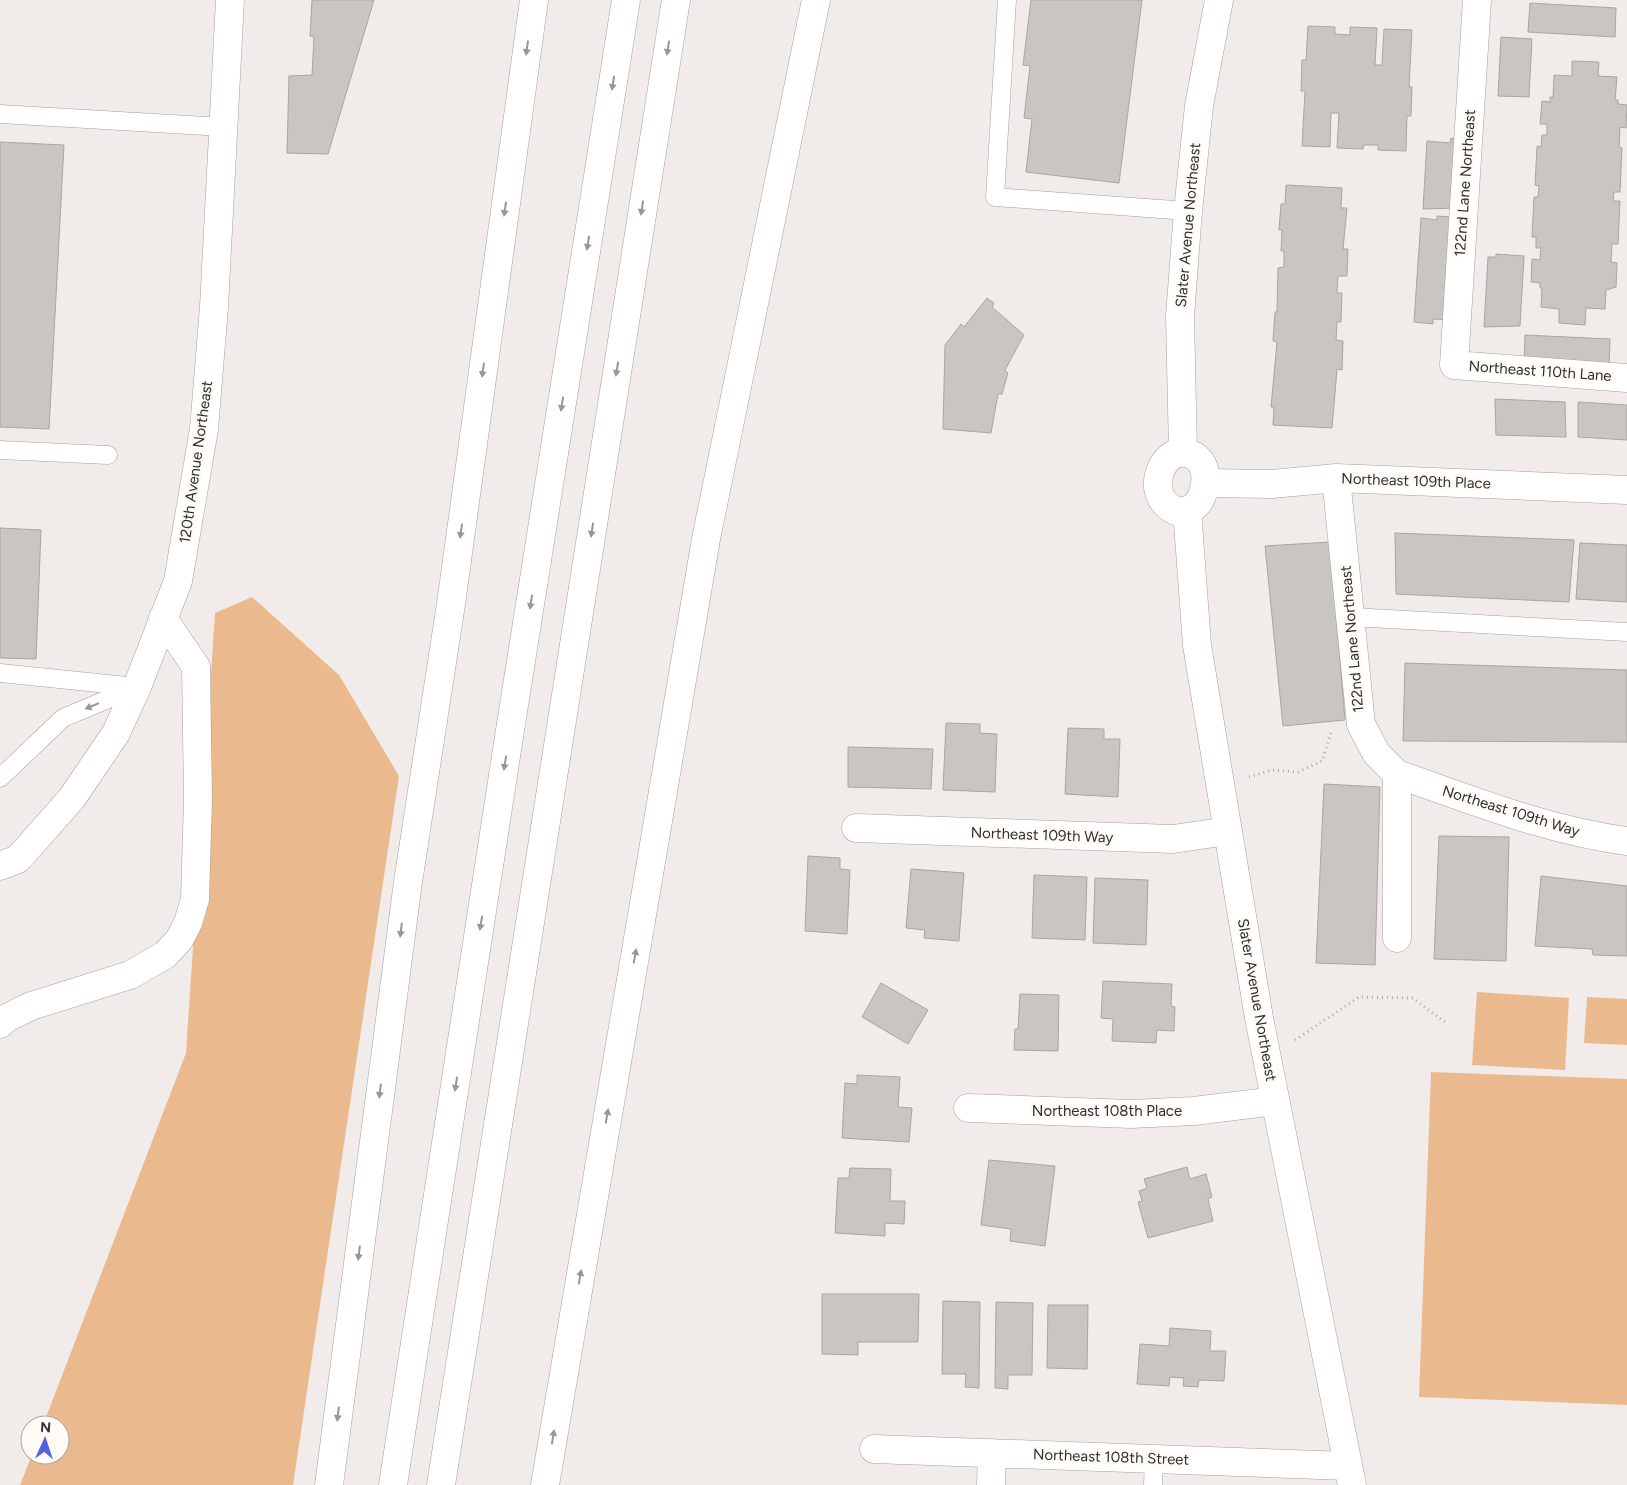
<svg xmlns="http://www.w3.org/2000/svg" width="1627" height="1485" font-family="Figtree,sans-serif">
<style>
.green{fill:#ebb98e}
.building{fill:#c9c5c1;stroke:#aaa5a2}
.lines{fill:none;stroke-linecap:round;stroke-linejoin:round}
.service-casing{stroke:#a5a09d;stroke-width:19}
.minor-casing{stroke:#a5a09d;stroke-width:29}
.motorway-casing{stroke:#a5a09d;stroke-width:29}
.path{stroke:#aeaaa8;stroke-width:3;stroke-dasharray:1 4;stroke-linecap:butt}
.service{stroke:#fff;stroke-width:18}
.minor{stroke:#fff;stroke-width:28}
.motorway{stroke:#fff;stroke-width:28}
.oneway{fill:#989796}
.labels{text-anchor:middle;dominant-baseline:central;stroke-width:5;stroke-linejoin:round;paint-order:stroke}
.street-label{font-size:15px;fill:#302f2d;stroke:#fefaf6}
</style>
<rect width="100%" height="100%" fill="#f1ece9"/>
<path class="green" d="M252,597L339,675L399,776L293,1485H20L32,1455H60V1425H43L186,1053L215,613Z
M1477,992L1569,998L1565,1070L1472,1065Z
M1587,997L1627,999V1045L1584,1043Z
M1431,1072L1627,1079V1405L1419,1397Z"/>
<path class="building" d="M312,0H374L328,154L287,153L289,76L312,75L314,37L310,36Z
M1031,0H1142L1119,183L1026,172L1032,119L1024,118L1030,66L1023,65Z
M1530,3L1616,8L1615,37L1528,32Z
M1308,26L1335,27V34L1350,35V27L1377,28L1375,65H1382L1384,29L1412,30L1409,87H1412L1411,116H1407L1406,151L1378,150V145H1364L1363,149L1337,148L1339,113H1331L1330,147L1302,146L1305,91H1301L1302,60H1306Z
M1501,37L1532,39L1529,97L1498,96Z
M1572,61L1599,62L1598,76L1617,77L1615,100H1618V104L1627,105L1626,128L1620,127L1619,147L1622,148L1620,192H1614L1613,201H1620L1618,244H1612L1611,262L1617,263L1616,287L1606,290L1605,309L1586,308L1585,325L1559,323V309L1541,307L1542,288H1540V283L1531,282L1532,259L1540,260L1541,248H1536V237H1532L1534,197H1538L1539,186L1535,185L1537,146L1541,147L1542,135H1547V124H1540L1542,101L1550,102V97H1553L1554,75L1572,76Z
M1451,138L1461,140L1457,208L1423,209L1427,141L1450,143Z
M0,142L64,145L49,429L0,427Z
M1286,185L1342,188L1341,208H1347L1343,249H1348L1347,276H1338L1337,293H1342L1341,322H1337L1336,340L1343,341L1342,370L1337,369L1332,428L1273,425L1274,407H1271L1277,342L1273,341L1275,312H1277L1278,268L1284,267V251H1281L1282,230H1279L1281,204H1285Z
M1437,216L1454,217L1448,320L1433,319V324L1414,322L1421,218L1437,220Z
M1496,254L1524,256L1520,326L1484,327L1488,257H1496Z
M987,298L994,303L992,307L1024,335L1005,370L1008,373L1002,394H998L991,433L943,429L945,345L961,324L964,327Z
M1525,335L1610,339L1609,369L1524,365Z
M1495,399L1565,402L1566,437L1496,435Z
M1578,402L1627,405V440L1578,437Z
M0,528L41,530L36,659L0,658Z
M1395,533L1574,540L1569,602L1396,594Z
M1330,542L1345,720L1283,726L1265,546Z
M1580,543L1627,545V602L1576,599Z
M1405,663L1627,670V742L1403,741Z
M946,723L980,724V733L997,734L995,792L943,790Z
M1068,728L1104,729V739H1120L1118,797L1065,794Z
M848,747L933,749L931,789L848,787Z
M1324,784L1380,787L1375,965L1316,963Z
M1439,836L1509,837L1506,961L1434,959Z
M808,856L840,858V869L850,870L847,934L805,931Z
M911,869L964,873L959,941L924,938L925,930L906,928Z
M1034,875L1087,877L1085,940L1032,938Z
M1541,876L1627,886V956L1593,955L1592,949L1535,946Z
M1095,878L1148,880L1146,945L1093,943Z
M1103,981L1172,984L1171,1006L1175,1007L1174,1031L1157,1030L1156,1043L1112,1041L1113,1019L1101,1018Z
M881,983L928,1010L908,1044L862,1017Z
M1020,994L1059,995L1058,1051L1014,1050L1015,1029H1018Z
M857,1075L900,1077L898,1107L912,1108L909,1142L842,1138L845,1083L857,1084Z
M989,1160L1055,1166L1045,1246L1010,1241L1011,1229L981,1225Z
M1187,1167L1190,1179L1206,1174L1212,1197L1208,1199L1213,1221L1148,1238L1138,1202L1142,1201L1139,1191L1147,1188L1144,1179Z
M850,1168L891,1169L890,1201H905L904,1224L885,1223V1236L835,1233L838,1178H849Z
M822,1294H919L918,1342H858V1355L822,1354Z
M943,1301L980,1302L979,1388L965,1387L966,1374H942Z
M996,1302L1033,1303L1032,1375H1008V1389L995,1388Z
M1048,1305H1088L1087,1369L1047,1368Z
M1170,1328L1211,1331L1210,1351H1226L1224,1381L1199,1380L1198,1387L1183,1386L1184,1378L1170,1377L1169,1386L1137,1384L1140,1344L1169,1346Z"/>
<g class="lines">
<g class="service-casing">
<path id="service" d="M1007,0L995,197L1188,211
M0,114L223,127
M0,450L108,455
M1351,617L1627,632
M0,673L137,687
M0,778L63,718L137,687
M1153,1485L1154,1459"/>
</g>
<g class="minor-casing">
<path id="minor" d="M1477,0L1454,365L1627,378
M1183,452L1180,316L1188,211L1199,106L1219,0
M1176,453C1228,448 1202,535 1168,506C1150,491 1158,462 1176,453Z
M1336,478L1361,724L1376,753L1397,774V938
M1205,483L1272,484L1336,478L1627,490
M1187,510L1197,645L1259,1018L1352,1485
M1397,774C1472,800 1548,831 1627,841
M856,828L1173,839L1228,831
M0,866L18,859L72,798L116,733L137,687L178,581L204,429L214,307L230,0
M0,1024L5,1019L31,1006L130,975L165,955L179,940L188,923L195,899L198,799L196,667L163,618
M968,1108L1131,1114L1194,1111L1275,1101
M874,1449L1348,1466
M991,1485L992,1453"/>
</g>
<g class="motorway-casing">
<path id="motorway" d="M329,1485L408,882L451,604L534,0
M393,1485L511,724L626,0
M441,1485L676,0
M545,1485L706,539L816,0"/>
</g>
<path class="path" d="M1249,777L1272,770L1298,772L1322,761L1331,733
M1295,1040L1359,997L1413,998L1445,1022"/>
<use href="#service" class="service"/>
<use href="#minor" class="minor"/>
<use href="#motorway" class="motorway"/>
</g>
<defs><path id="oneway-solid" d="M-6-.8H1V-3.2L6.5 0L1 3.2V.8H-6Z" transform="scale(1.25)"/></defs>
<g class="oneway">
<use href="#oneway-solid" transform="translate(527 48) rotate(98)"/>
<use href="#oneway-solid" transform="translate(668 48) rotate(99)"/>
<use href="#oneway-solid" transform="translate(613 83) rotate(99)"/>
<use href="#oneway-solid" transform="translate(642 208) rotate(99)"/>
<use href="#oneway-solid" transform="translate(505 209) rotate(98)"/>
<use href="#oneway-solid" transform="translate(588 243) rotate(99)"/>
<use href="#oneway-solid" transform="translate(617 369) rotate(99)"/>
<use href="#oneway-solid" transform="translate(483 370) rotate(98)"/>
<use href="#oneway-solid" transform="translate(562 404) rotate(99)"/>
<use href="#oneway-solid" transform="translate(592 530) rotate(99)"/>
<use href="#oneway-solid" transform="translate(461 531) rotate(98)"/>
<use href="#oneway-solid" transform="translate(531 602) rotate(99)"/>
<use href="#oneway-solid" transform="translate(92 706) rotate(157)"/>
<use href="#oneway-solid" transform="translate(505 763) rotate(99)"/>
<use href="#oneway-solid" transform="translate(481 923) rotate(99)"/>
<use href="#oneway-solid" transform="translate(401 930) rotate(97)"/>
<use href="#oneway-solid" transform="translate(635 956) rotate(-80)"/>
<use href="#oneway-solid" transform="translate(456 1084) rotate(99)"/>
<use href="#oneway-solid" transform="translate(380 1091) rotate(97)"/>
<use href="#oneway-solid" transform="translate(607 1116) rotate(-80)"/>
<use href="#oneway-solid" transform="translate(359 1253) rotate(97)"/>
<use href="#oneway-solid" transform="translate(580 1277) rotate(-80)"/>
<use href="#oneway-solid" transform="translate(338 1414) rotate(97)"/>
<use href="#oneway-solid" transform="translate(553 1437) rotate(-81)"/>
</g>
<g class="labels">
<g class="street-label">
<text transform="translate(1465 183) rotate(-86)">122nd Lane Northeast</text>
<text transform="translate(1188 225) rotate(-85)">Slater Avenue Northeast</text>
<text transform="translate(1540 371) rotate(4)">Northeast 110th Lane</text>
<text transform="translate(196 462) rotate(-82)">120th Avenue Northeast</text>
<text transform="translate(1416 481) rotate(2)">Northeast 109th Place</text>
<text transform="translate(1352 639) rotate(-95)">122nd Lane Northeast</text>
<text transform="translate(1511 811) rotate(17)">Northeast 109th Way</text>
<text transform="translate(1042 835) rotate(2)">Northeast 109th Way</text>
<text transform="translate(1257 1000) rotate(80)">Slater Avenue Northeast</text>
<text x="1107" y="1111">Northeast 108th Place</text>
<text transform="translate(1111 1457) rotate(2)">Northeast 108th Street</text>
</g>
</g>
<g transform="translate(45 1440) rotate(3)"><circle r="24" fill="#fefaf6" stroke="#aca9a6"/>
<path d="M0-4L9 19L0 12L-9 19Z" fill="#5065db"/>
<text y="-8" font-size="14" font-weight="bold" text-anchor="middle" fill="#302f2d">N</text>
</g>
</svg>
